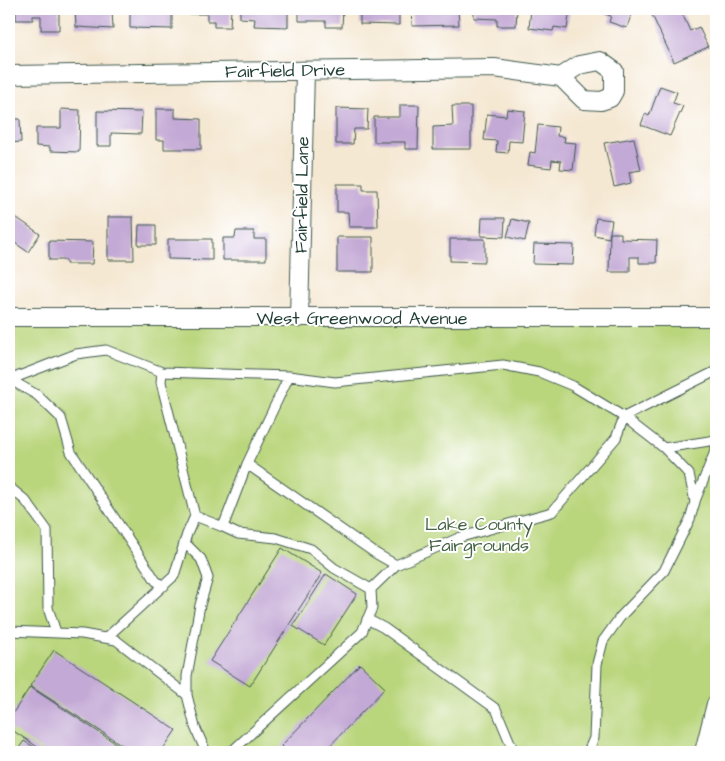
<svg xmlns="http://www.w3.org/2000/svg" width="725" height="761" font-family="'Architects Daughter',sans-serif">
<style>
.green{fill:#bad67d;stroke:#6c8a58}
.building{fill:#c3a9d5}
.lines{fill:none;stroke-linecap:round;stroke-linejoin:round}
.lane-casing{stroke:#3f574c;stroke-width:11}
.street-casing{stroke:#3f574c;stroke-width:20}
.lane{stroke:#fff;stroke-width:9}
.street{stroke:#fff;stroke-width:18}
.labels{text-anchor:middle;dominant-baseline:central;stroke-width:4;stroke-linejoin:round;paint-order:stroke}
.street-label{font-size:18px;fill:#1f3d34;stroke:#fff}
.park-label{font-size:18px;fill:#466346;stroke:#fff}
</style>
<rect width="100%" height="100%" fill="#fff"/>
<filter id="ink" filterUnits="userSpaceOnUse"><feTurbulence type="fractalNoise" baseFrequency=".02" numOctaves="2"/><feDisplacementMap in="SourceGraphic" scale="10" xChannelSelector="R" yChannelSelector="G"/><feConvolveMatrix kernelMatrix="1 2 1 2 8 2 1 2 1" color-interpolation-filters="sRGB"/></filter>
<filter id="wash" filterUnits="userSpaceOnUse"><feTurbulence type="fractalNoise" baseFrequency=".0096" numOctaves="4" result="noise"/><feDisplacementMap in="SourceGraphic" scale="20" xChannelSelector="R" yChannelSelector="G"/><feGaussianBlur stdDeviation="1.12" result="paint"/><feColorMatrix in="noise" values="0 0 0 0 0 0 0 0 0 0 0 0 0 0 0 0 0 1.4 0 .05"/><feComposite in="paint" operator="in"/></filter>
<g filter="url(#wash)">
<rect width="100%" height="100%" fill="#f5e8d3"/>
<path class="green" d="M9,315L716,316V704L704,752H9Z"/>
<g id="blocks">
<path class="building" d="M16,9H59V30H41V16H33V20H16Z
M75,9H112L113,29L76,27Z
M144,9H172V29L130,28V12H144Z
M186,9H231L230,27H214V21H207V14H186Z
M240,9H288V27L254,26L255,19L240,18Z
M299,9H343L342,27H326V21H299Z
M360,9H399V25L360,24Z
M411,9H458L459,25L412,26Z
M474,9H517L516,26H497V19L474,18Z
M531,9H570L567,29L554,27L553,31L529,28Z
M590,9H633L627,28L609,22L611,16Z
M665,9H680L690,31L699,27L708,47L674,62L652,15Z
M660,86L677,92L673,103L683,106L670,136L641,125L645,114L649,116Z
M400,105H419L418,149H405V142H374V117H400Z
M452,106H471V149H433V127L453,126Z
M336,108L368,109L367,129H354L353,144H336Z
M61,109L80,110L79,152L50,151V147L36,146V128H61Z
M156,109H175V118L201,119V149H164V140H156Z
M507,109L525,111L522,142L509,141L508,153L496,152L497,141L484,140L487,114L506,116Z
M97,111L142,112L141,134L111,133V146H97Z
M9,119H20L21,142L9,143Z
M538,125L558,127L557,136L565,137L564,142L576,143L573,170L560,169L561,161L552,160L551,168L528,165L530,152L535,153Z
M634,138L641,170L629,172L631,183L614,187L604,143Z
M337,184H363V190H377L378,227H349L348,212H337Z
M10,213L40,234L28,252L12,241L9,247Z
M108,217H133L134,260H108Z
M482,218H505L504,237L481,236Z
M596,218L612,220L609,238L594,235Z
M512,219L529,223L525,241L507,237Z
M715,221H716V238L712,237Z
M139,225H156V245H138Z
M236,231H254V239H266V260H223V238H235Z
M610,233H621V239L657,240L656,263H639V257H630V272H609Z
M337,237H373V272H337Z
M168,239H212V260L168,259Z
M450,239H485V262L450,261Z
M49,241L93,242L92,264H66V260H49Z
M534,244L574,245L573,265L533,264Z
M282,548L322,573L250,686L210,661Z
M326,574L357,594L324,645L293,626Z
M54,650L176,730L161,752H133L30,686Z
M360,664L385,688L324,752H288L281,746Z
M30,687L129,752H45L9,728V719Z
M24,741L42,752H16Z"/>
</g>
</g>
<g filter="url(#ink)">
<use href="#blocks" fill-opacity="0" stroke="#3f574c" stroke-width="1"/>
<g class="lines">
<g class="lane-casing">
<path id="lane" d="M162,372L161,382L195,516L223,527L247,464
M289,376L247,464L375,553L396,565L461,537L552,512L616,438L624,417L716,371
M9,380L76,354L106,350L162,372L289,376L335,382L503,365L539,372L573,386L624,417L664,448L689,474L695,502L690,519L664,571L621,616L603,641L597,664L594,738L588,752
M9,382L16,383L37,395L61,418L71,452L156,581L164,586
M664,448L716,440
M9,487L25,500L47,530L48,608L56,632
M695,501L716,449
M223,527L238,534L276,538L311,549L334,568L371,589L396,565
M184,542L201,559L208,578L200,605L187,676V695
M367,619L384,628L496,709L514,752
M9,631L82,634L116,640L187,695L195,727L206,752
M106,638L174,576L187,534L195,516
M231,752L362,632L372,608L371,589"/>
</g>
<g class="street-casing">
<path id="street" d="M9,75L494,68L561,77L584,100L601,101L610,98L614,91V71L600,61L579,65L561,77
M9,317H716
M299,318L305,71
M704,752L716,704"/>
</g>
<use href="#lane" class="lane"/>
<use href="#street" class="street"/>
</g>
</g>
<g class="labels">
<g class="street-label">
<text transform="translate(285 71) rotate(-1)">Fairfield Drive</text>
<text transform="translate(302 195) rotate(-89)">Fairfield Lane</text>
<text x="362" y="318">West Greenwood Avenue</text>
</g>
<g class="park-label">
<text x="479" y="524">Lake County<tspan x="479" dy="21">Fairgrounds</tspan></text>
</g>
</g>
<rect width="725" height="761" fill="none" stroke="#fff" stroke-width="30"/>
</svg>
